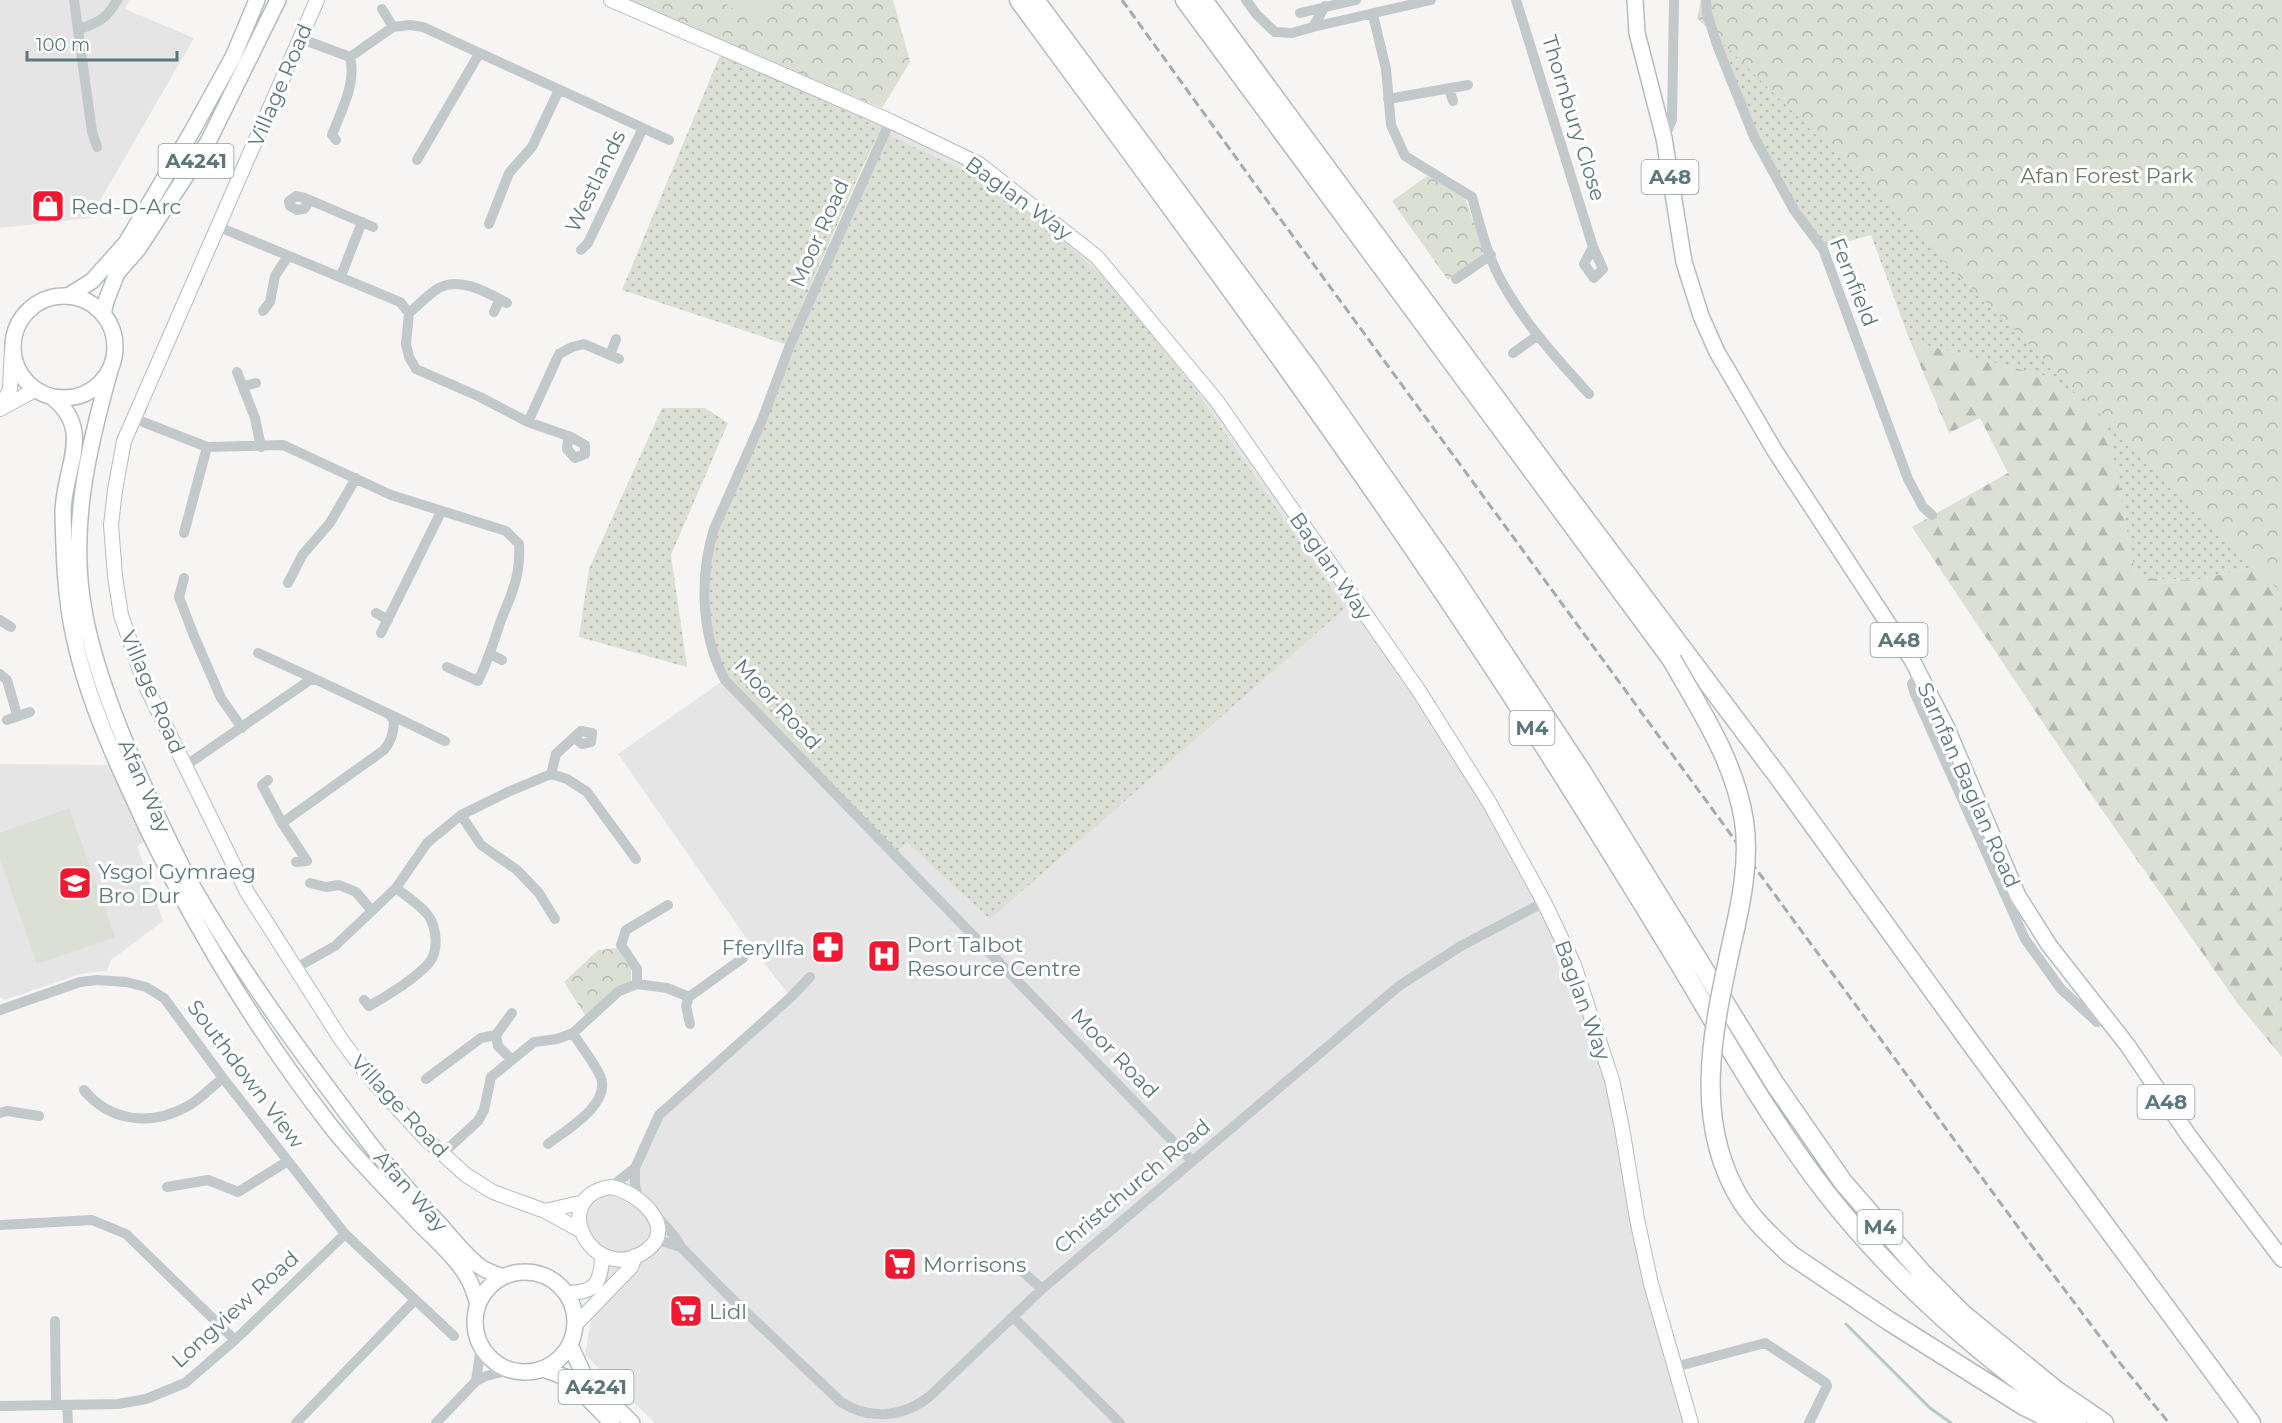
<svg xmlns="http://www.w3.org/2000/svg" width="2282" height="1423" font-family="Montserrat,sans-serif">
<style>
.built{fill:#e4e5e4}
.grass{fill:url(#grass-dots)}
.forest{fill:url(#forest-firs)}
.park{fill:url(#park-crowns)}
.pitch{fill:#dcdfd3}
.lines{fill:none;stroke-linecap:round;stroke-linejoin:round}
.stream{stroke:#b7cac8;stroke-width:3}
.secondary-casing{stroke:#b3bdbe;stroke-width:16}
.primary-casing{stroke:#b4bdbe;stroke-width:18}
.highway-casing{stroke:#b4bbbc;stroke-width:21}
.street{stroke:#c1c9ca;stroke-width:10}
.secondary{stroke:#fff;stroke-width:14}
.primary{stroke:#fff;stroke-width:15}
.highway{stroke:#fff;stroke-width:18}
.rail{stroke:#a0acae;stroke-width:3;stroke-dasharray:9 4.5;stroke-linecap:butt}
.highway-bridge-casing{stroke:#b4bbbc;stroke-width:21;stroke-linecap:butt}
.highway-bridge{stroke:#fff;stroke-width:18}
.labels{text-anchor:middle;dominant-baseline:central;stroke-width:6;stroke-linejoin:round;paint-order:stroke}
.shield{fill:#fff;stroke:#8ca0a2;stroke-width:1.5}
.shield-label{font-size:20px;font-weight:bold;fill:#5b787a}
.street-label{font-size:21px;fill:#5b787a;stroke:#fff}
.park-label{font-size:21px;fill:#6c785f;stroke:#fff}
.poi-label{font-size:21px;fill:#5b787a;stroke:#fff;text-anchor:start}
</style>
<defs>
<pattern id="grass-dots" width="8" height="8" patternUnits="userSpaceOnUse" patternTransform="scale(1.5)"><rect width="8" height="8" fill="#dcdfd3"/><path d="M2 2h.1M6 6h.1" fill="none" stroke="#b5bab0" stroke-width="1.8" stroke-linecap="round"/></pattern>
<pattern id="forest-firs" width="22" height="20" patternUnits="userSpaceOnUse" patternTransform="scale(1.5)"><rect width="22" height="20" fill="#dcdfd3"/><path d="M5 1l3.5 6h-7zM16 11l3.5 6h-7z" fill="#b5bab0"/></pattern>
<pattern id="park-crowns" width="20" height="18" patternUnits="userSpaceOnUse" patternTransform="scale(1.5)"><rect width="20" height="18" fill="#dcdfd3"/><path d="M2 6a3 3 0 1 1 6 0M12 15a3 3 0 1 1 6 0" fill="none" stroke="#b5bab0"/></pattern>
</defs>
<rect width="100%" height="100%" fill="#f7f5f3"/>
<path class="built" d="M0,0H129L125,9L194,38L90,218L0,228Z
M890,121L979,164L1097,257L1216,400L1419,691L1544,902L1612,1080L1637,1219L1692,1423H655L585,1355L602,1256L580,1230L584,1202L635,1168L659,1115L791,998L759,956L618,754L724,680Z
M0,764L109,765L144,842L137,846L163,921L111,960L107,971L80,974L5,1000L0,997Z"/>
<path class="grass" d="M1707,13L2282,561L2196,580L2136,578L2104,411L2043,375L1910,341L1871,235L1823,249L1754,137Z
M721,53L884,123L861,170L785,344L622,290Z
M885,133L981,179L1049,229L1103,276L1190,382L1345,608L990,919L907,842L894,854L725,680L710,645L709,546Z
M662,408H705L728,423L671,555L687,667L579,637L589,569Z"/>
<path class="forest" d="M1910,341L2043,375L2105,411L2136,578L2196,580L2282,561V1057L2238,1004L2086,787L1912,527L2008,473L1980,418L1949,433Z"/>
<path class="park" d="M629,0H893L910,62L882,108L725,44Z
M1701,0H2282V593L1697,18Z
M1427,176L1464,196L1485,254L1448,280L1392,201Z
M617,948L631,969V982L585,1015L564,982L598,950Z"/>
<path class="pitch" d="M720,0H777L760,27Z
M69,808L115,937L37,964L0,859V833Z"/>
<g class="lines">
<path class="stream" d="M1846,1324L1930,1408L1951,1423"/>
<g class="secondary-casing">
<path id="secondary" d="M317,0L124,441L115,490L111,525L115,576L121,615L144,682L247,892L342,1041L370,1078L425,1138L466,1175L493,1192L545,1211L580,1230
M611,0L890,121L979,164L1097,257L1216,400L1419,691L1489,802L1544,902L1574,965L1612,1080L1622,1128L1637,1219L1651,1284L1691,1423
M1,408L10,389L12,350
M0,409L35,390
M611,1187C638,1192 678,1227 647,1250C594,1289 545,1197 611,1187Z
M545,1211L584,1202
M566,1293C596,1293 601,1283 602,1256
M576,1324L631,1267L635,1256"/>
</g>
<g class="primary-casing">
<path id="primary" d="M1635,0L1637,33L1664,138L1684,262L1701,316L1717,352L1775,451L1912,660L1946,726L2018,896L2049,945L2128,1046L2189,1136L2282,1259
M68,296L92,281L126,243L191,133L233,57L257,0
M13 347a51 51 0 1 1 102 0a51 51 0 1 1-102 0Z
M103,314L106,301L117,273L138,249L208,142L278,0
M111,367C88,448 68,531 85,616C94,664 112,711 131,756C150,801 170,846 194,889C243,974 302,1054 361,1132C386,1166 414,1197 443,1228C454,1241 466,1256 479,1266C486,1271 495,1274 503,1277
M52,397C95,431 63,468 63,513C64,554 65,596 74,637C85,689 107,741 129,789C179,902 248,1018 323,1116C352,1155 388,1190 421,1225C437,1241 458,1259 469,1280C473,1287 475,1296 478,1304
M475 1322a50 50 0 1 1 100 0a50 50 0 1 1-100 0Z
M570,1345L584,1375L632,1423
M543,1369L568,1378L612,1423"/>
</g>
<g class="highway-casing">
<path id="highway" d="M1019,0C1184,224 1349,447 1501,679C1563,774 1623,871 1682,968C1728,1045 1772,1123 1827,1194C1897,1283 1984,1359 2077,1423
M1035,0L1309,370L1448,569L1582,772L1775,1084L1843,1182L1922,1273L1964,1315L2057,1391L2104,1423
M1185,0L1672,660
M1203,0L1556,480L1780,779L1970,1042L2251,1423
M1791,1255L1889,1321L2024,1406L2059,1423"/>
</g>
<path class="street" d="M74,0L92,132L97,147
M1246,0L1257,15L1275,32L1292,33L1313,27L1325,6
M1516,0L1593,247L1603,269L1594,278L1584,264L1593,247
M1706,0L1707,13L1717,45L1754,137L1794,210L1823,249L1908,479L1923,507L1932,515
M382,9L393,27
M1300,13L1356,0
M1373,15L1386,69L1391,125L1405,156L1472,197C1480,226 1488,258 1503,284C1526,325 1557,359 1589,394
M1313,27L1431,0
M78,30C98,22 106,20 117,0
M299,38L350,57L393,27L410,25L423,27L669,140
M1449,89L1453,101
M1388,99L1468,85
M890,121L790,345L762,420L714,529C699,577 701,636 725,680L1192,1161
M1664,138L1672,120L1674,0
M336,140L332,135C341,111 357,83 350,57
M417,160L479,54
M305,198L307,205L304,209L297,210L290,206L289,201L296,196L305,198L373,227
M489,224L509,173L532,147L559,90
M219,227L400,302L409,313L406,344L409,357L416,369L480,397L528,422L571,437L585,445V454L575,458L567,449L568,440L571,437
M581,250L588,243L643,128
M341,276L362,222
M1456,279L1491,255
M263,311L270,302L275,276L288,256
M494,312L500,299
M409,313C419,305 428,294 439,288C460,276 488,293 507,303
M1513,353L1537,336
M610,355L616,339
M237,372L255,418L261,447
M243,386L256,383
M133,418L207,447L283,445L391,495L506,531L519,544C521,575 512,593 501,620C494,641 488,661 478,681L447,667
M528,422L559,354L572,347L584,344L619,359
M184,533L207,447
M184,578L179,597L194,636L221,698L242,728
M288,583L303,554L330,523L356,478
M376,613L388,620
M0,620L11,627
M381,633L441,512
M258,653L317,680
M490,654L502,660
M0,674L7,680L17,715
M1919,675L1912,684L1915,694L2025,939L2061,989L2097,1022
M389,714L445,741
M7,720L30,712
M185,766L310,680H317L389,714L394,720C394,730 391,742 384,750L282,823
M551,774L556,754L581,731L592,733L591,742L582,744L575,738
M268,780L262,785L282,823L307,861L296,862
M461,815L481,845L517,870L539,893L555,919
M310,883L326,887L339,885L356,892L372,911
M294,969L335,946L396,888L427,843L461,815L508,792L551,774L567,779L587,792L636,859
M637,984V969L621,945L626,930L668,905
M689,997L686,1006L690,1024
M364,1000L369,1006C386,997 416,978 429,963C439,951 437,928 428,915C420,905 406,896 396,888
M0,1010L80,982L97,980L126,982L146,987L164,998L223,1078L345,1234L454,1336
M511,1059L498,1046L496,1035L512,1013
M426,1079L481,1038L496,1035
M84,1090C110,1122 151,1126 186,1107C199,1101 211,1087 223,1078
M0,1113L7,1111L39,1116
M548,1144C566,1130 610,1105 601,1078C595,1063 581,1047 573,1033
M442,1154L478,1121L484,1110L491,1077L534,1042L557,1039L573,1033L619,991L637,984L667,988L689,997L743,958
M635,1168V1184L638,1197
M167,1187L208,1180L238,1192L288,1161
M611,1187L635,1168L659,1115L791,997L810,977
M656,1215L675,1237L681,1247L726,1293L841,1402C870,1421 904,1417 930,1396L1042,1289L1399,986L1461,946L1544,902
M0,1225L92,1220L126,1234L235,1340
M652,1245L661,1241L681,1247
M1014,1264L1042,1289
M1013,1317L1120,1423
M55,1321L56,1405
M1675,1367L1765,1343L1826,1383L1827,1386L1809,1423
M476,1381L481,1347
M67,1405L68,1423
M0,1406L118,1404L146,1399L185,1383L235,1340L345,1234
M296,1423L415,1300
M436,1423L476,1381L486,1376L510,1370"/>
<use href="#secondary" class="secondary"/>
<use href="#primary" class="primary"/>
<use href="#highway" class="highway"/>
<path class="rail" d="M1122,0L1276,213L2040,1257L2119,1362L2169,1423"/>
<g class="highway-bridge-casing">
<path id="highway-bridge" d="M1672,660C1701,711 1735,762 1744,821C1750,860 1741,904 1732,942C1713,1029 1691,1121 1742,1202C1755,1222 1774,1239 1791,1255"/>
</g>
<use href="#highway-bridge" class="highway-bridge"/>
</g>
<defs>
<g id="shop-square" transform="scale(1.725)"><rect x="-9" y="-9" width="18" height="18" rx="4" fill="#f01931" stroke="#fff"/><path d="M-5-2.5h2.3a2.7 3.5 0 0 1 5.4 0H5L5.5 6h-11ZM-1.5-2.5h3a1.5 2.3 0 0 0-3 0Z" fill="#fff"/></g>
<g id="school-square" transform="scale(1.725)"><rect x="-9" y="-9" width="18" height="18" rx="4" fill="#f01931" stroke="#fff"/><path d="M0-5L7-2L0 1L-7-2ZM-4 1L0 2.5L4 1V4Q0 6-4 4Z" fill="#fff"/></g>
<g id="pharmacy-square" transform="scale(1.725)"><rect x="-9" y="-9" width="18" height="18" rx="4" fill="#f01931" stroke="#fff"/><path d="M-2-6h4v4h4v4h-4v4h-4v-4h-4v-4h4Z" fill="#fff"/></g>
<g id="hospital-square" transform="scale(1.725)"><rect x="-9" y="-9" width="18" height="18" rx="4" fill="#f01931" stroke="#fff"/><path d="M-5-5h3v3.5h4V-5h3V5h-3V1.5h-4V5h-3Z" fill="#fff"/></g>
<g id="supermarket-square" transform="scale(1.725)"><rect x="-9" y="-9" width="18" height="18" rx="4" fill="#f01931" stroke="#fff"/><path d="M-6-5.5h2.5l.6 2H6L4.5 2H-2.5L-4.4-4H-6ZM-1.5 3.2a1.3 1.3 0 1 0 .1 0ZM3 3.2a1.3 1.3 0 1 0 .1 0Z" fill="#fff"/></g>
</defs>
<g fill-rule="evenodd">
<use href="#shop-square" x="48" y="206"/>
<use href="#school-square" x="75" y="883"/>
<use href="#pharmacy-square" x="828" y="947"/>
<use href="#hospital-square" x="884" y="956"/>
<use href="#supermarket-square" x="900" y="1264"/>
<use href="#supermarket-square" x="686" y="1311"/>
</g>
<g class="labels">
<g class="shield">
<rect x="158.5" y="144" width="75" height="34" rx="4.5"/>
<rect x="1641.5" y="160" width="57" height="34" rx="4.5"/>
<rect x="1870.5" y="623" width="57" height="34" rx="4.5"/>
<rect x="1509.5" y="711" width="45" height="34" rx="4.5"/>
<rect x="2137.5" y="1085" width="57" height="34" rx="4.5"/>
<rect x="1857.5" y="1210" width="45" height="34" rx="4.5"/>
<rect x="558.5" y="1370" width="75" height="34" rx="4.5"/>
</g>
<g class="shield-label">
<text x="196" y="161">A4241</text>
<text x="1670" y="177">A48</text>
<text x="1899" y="640">A48</text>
<text x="1532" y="728">M4</text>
<text x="2166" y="1102">A48</text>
<text x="1880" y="1227">M4</text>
<text x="596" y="1387">A4241</text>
</g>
<g class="street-label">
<text transform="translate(280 85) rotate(-67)">Village Road</text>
<text transform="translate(1574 118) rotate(73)">Thornbury Close</text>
<text transform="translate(595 181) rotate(-64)">Westlands</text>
<text transform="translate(1019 198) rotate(36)">Baglan Way</text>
<text transform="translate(819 233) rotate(-66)">Moor Road</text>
<text transform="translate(1854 282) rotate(68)">Fernfield</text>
<text transform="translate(1331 566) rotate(55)">Baglan Way</text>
<text transform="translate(153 692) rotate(67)">Village Road</text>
<text transform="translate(778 704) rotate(47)">Moor Road</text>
<text transform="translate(1969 785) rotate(66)">Sarnfan Baglan Road</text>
<text transform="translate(145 786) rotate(66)">Afan Way</text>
<text transform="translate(1583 1000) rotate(70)">Baglan Way</text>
<text transform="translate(1115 1053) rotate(46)">Moor Road</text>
<text transform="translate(246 1074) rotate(53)">Southdown View</text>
<text transform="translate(400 1106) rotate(47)">Village Road</text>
<text transform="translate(1132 1186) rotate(-40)">Christchurch Road</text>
<text transform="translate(411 1191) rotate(49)">Afan Way</text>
<text transform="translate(235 1309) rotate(-42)">Longview Road</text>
</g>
<g class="park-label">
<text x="2107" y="175">Afan Forest Park</text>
</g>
<g class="poi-label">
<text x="71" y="206">Red-D-Arc</text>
<text x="98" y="871">Ysgol Gymraeg<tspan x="98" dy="24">Bro Dur</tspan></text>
<text x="907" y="944">Port Talbot<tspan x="907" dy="24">Resource Centre</tspan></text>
<text x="805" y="947" text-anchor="end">Fferyllfa</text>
<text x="923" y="1264">Morrisons</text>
<text x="709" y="1311">Lidl</text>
</g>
</g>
<path d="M27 51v9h150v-9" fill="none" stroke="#5b787a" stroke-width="3"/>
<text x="36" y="51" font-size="18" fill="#5b787a" stroke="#ffffff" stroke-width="4.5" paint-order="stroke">100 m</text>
</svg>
